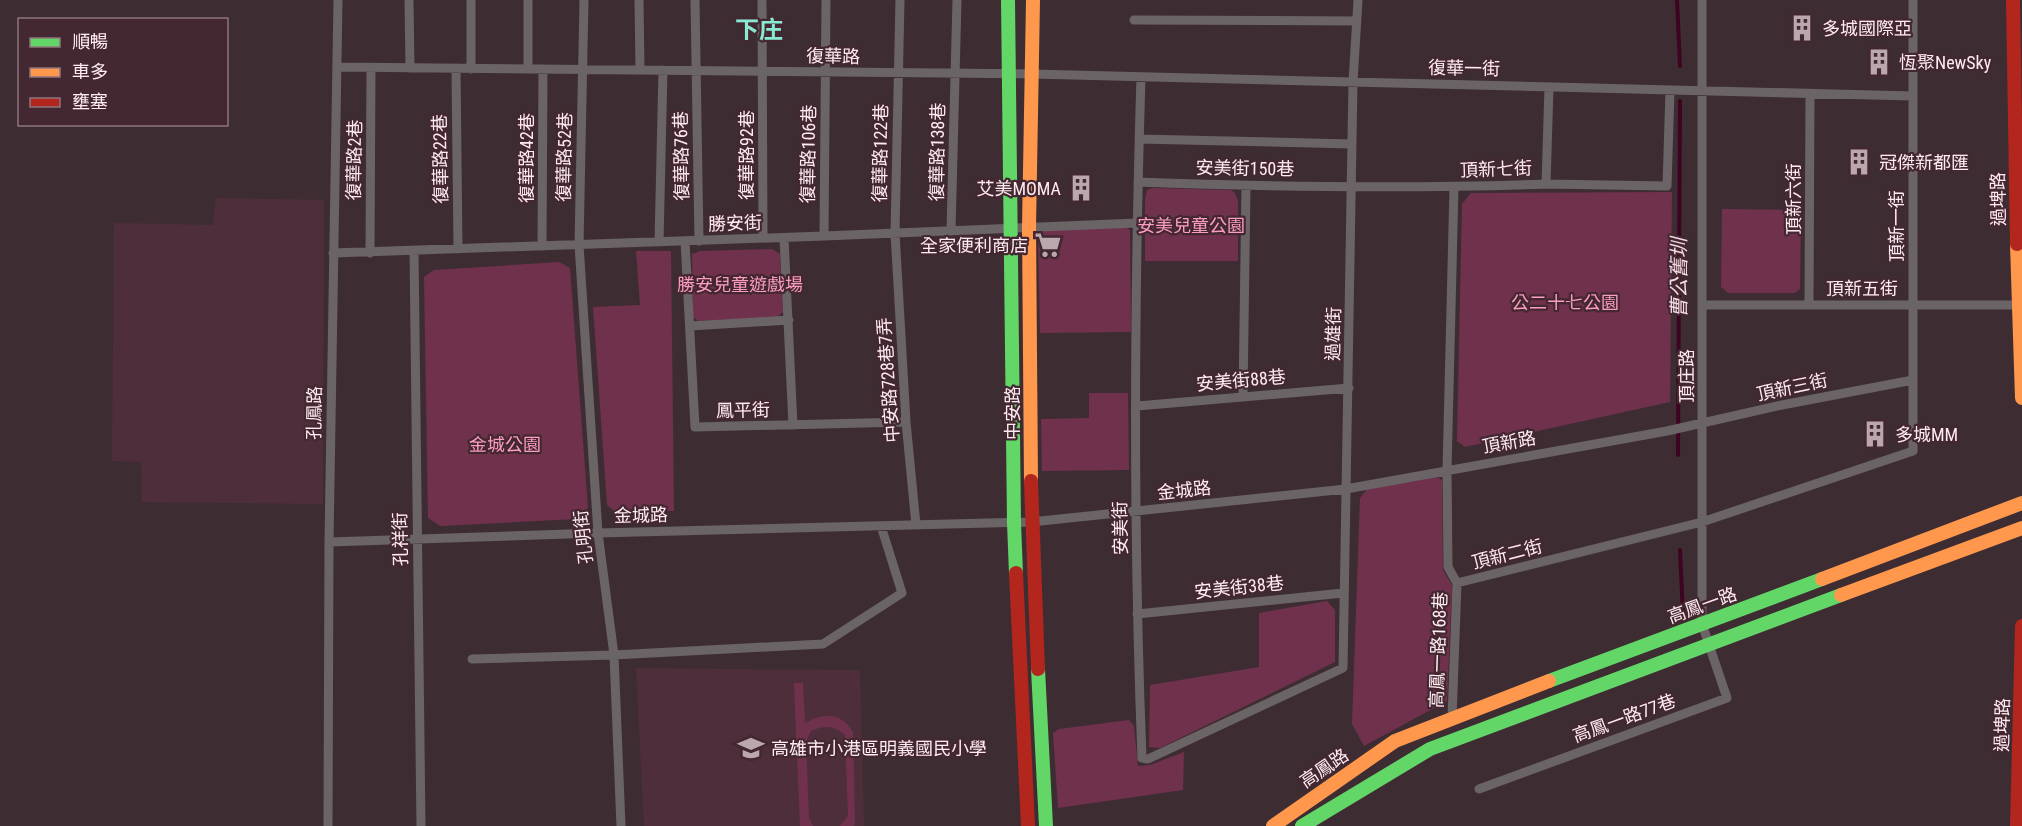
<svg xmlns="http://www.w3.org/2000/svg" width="2022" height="826" font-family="'Roboto Condensed','Noto Sans TC',sans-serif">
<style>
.built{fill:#4f2e3b}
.green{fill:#70314c}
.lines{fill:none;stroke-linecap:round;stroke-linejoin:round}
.stream{stroke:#3d0421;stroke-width:4}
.street{stroke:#6b6467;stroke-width:9}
.fast{stroke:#63d668;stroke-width:14}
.slow{stroke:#ff974d;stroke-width:14}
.jam{stroke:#b3261e;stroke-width:14}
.labels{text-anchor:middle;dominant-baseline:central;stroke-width:4.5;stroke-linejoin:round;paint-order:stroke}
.poi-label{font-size:18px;fill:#ffebf1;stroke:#432731;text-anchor:start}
.street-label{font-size:18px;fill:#ffebf1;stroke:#432731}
.park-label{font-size:18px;fill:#fc9cc0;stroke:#432731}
.water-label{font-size:20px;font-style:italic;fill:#f4dae3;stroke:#432731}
.district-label{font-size:24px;font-weight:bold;fill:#88ead2;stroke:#432731}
</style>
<rect width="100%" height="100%" fill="#3d2d33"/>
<path class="built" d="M216,198L324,200L323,504L142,502L141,462L112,461L114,223L213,225Z
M636,668L860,670L864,826H644Z"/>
<path class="green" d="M1152,188L1231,190L1235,193L1238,201V261H1145V199L1147,190Z
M1672,192L1670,402L1465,447L1457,441L1462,204L1471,193Z
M1722,209L1801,210L1800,289L1795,293H1728L1721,287Z
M1045,227H1125L1130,230L1131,332L1040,333L1038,232Z
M772,249L780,254L783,312L777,317L698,321L693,317L692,254L700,251Z
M636,251H671L674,511H614L607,505L593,307L640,305Z
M559,262L570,268L588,508L576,519L440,526L428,518L424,277L434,270Z
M1089,393H1128L1129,470L1042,471L1041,419L1089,418Z
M1433,474L1442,480L1443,570L1452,585L1447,701L1364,746L1352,724L1360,498L1367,489Z
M1327,601L1335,610V662L1160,748L1149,747L1150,685L1259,667V613Z
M794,683H803L805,723C823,713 841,712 853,732L855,823L854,826H840L848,816L845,735C834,725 825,725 811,731L806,742L809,817L813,826H800Z
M1129,720L1134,726L1138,766L1150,765L1184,752L1183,790L1058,808L1053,733L1059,729Z"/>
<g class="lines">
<path class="stream" d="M1677,0L1680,66
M1678,455L1680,101
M1680,550L1683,615"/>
<path class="street" d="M409,0L410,68
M471,0V69
M528,0V69
M584,0L579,245L598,533L614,655L621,826
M639,0L640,70
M695,0L699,241
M762,0L763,238
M900,0L895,233L906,422L916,525
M1134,20L1357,21
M337,67L1033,74L1913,96
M456,68L458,249
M1141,77C1134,304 1133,531 1142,758L1148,759L1343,668L1353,82L1358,0
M1139,139L1352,144
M1138,182C1274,187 1410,189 1546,184L1549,87
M1546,184L1667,186L1670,90
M1454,187L1447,470L1448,567L1457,583L1702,522L1913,451V0
M951,231L957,0
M824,236L826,0
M784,238L793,425
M685,241L695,427L906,422
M659,242L663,70
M542,246L543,69
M414,251L421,826
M333,253L824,236L1137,223
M370,253L371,68
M1702,305H2022
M1809,305L1810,94
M690,326L789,320
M1243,396L1246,186
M1137,406L1349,388
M329,542L598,533L1031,522L1346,489L1667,431L1782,405L1913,380
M1137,614L1343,593
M472,659L614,655L823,644L902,593L881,526
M1452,718L1457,583
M1479,789L1727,698L1702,624V0
M328,826L329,542L338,0"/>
<path class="fast" d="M1008,0L1014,523L1016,573
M1038,669L1046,826
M1549,681L1822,579
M1302,826L1430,749L1841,595"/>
<path class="slow" d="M2017,244L2022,398
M1031,481L1029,227L1033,0
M1822,579L2022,503
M1841,595L2022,528
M1273,826L1395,741L1549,681"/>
<path class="jam" d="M2013,0L2017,244
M1031,481L1038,669
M1016,573L1028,826
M2017,826L2022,626"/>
</g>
<defs>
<g id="building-bare" transform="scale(2.07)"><path d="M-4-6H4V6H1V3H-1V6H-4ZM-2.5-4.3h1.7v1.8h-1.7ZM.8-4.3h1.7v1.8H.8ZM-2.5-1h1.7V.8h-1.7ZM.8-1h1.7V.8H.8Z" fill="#bba8ae" stroke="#432731" stroke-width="2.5" paint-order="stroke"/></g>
<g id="supermarket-bare" transform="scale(2.07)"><path d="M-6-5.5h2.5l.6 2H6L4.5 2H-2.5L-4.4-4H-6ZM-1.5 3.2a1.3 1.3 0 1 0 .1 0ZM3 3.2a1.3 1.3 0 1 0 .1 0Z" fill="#bba8ae" stroke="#432731" stroke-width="2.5" paint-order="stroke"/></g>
<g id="school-bare" transform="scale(2.07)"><path d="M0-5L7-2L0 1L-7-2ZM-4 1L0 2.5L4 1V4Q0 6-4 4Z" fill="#bba8ae" stroke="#432731" stroke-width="2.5" paint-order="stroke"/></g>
</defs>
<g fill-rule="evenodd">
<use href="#building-bare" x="1802" y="28"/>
<use href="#building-bare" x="1879" y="62"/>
<use href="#building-bare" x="1859" y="162"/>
<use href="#building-bare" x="1081" y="188"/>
<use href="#supermarket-bare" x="1048" y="245"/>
<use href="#building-bare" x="1875" y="434"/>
<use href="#school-bare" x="751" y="748"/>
</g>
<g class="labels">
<g class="poi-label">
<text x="1822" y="28">多城國際亞</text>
<text x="1899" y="62">恆聚NewSky</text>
<text x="1879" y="162">冠傑新都匯</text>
<text x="1061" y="188" text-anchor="end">艾美MOMA</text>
<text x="1028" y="245" text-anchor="end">全家便利商店</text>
<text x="1895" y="434">多城MM</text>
<text x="771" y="748">高雄市小港區明義國民小學</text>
</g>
<g class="street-label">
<text transform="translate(833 56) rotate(1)">復華路</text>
<text transform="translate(1464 68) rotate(1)">復華一街</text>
<text transform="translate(937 152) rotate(-89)">復華路138巷</text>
<text transform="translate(880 153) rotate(-89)">復華路122巷</text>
<text transform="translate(808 154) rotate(-89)">復華路106巷</text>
<text transform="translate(746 155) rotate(-90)">復華路92巷</text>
<text transform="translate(681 156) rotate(-91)">復華路76巷</text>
<text transform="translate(564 157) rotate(-89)">復華路52巷</text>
<text transform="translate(526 158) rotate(-90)">復華路42巷</text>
<text transform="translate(440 159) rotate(-91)">復華路22巷</text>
<text transform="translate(354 160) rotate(-89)">復華路2巷</text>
<text transform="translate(1245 168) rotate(1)">安美街150巷</text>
<text transform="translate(1496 169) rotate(-2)">頂新七街</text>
<text transform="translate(1793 199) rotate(-90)">頂新六街</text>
<text transform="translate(1998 199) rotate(-91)">過埤路</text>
<text transform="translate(735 223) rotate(-2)">勝安街</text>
<text transform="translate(1896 226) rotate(-90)">頂新一街</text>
<text x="1862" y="288">頂新五街</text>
<text transform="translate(1333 334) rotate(-89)">過雄街</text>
<text transform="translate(1686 376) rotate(-90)">頂庄路</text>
<text transform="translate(888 380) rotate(-94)">中安路728巷7弄</text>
<text transform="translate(1241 380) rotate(-5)">安美街88巷</text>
<text transform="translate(1792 387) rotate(-12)">頂新三街</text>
<text transform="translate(743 410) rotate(-1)">鳳平街</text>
<text transform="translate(314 413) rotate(-89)">孔鳳路</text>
<text transform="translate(1012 413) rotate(-90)">中安路</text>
<text transform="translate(1509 442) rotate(-10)">頂新路</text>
<text transform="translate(1184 490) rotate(-6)">金城路</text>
<text transform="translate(641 515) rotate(-1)">金城路</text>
<text transform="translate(1120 528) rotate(-91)">安美街</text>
<text transform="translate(583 537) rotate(-96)">孔明街</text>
<text transform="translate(400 539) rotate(-91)">孔祥街</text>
<text transform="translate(1507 554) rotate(-14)">頂新二街</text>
<text transform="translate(1239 587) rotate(-6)">安美街38巷</text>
<text transform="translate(1702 605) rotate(-20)">高鳳一路</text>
<text transform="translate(1438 650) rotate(-88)">高鳳一路168巷</text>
<text transform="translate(1624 718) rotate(-20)">高鳳一路77巷</text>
<text transform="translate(2002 725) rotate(-89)">過埤路</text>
<text transform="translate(1324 768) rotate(-34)">高鳳路</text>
</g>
<g class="park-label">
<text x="1191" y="225">安美兒童公園</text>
<text x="740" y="284">勝安兒童遊戲場</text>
<text x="1565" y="302">公二十七公園</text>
<text x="505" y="444">金城公園</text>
</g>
<g class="water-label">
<text transform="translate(1679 278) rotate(-90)">曹公舊圳</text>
</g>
<g class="district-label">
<text x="759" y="30">下庄</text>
</g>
</g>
<rect x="18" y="18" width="210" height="108" fill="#432731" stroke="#8e757e" stroke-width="1.5"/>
<rect x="30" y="38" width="30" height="9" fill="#63d668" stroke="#8e757e" stroke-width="1.5"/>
<text x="72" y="48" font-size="18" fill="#ffebf1">順暢</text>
<rect x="30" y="68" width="30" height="9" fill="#ff974d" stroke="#8e757e" stroke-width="1.5"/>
<text x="72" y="78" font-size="18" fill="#ffebf1">車多</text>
<rect x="30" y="98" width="30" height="9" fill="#b3261e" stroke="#8e757e" stroke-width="1.5"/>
<text x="72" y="108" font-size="18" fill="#ffebf1">壅塞</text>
</svg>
